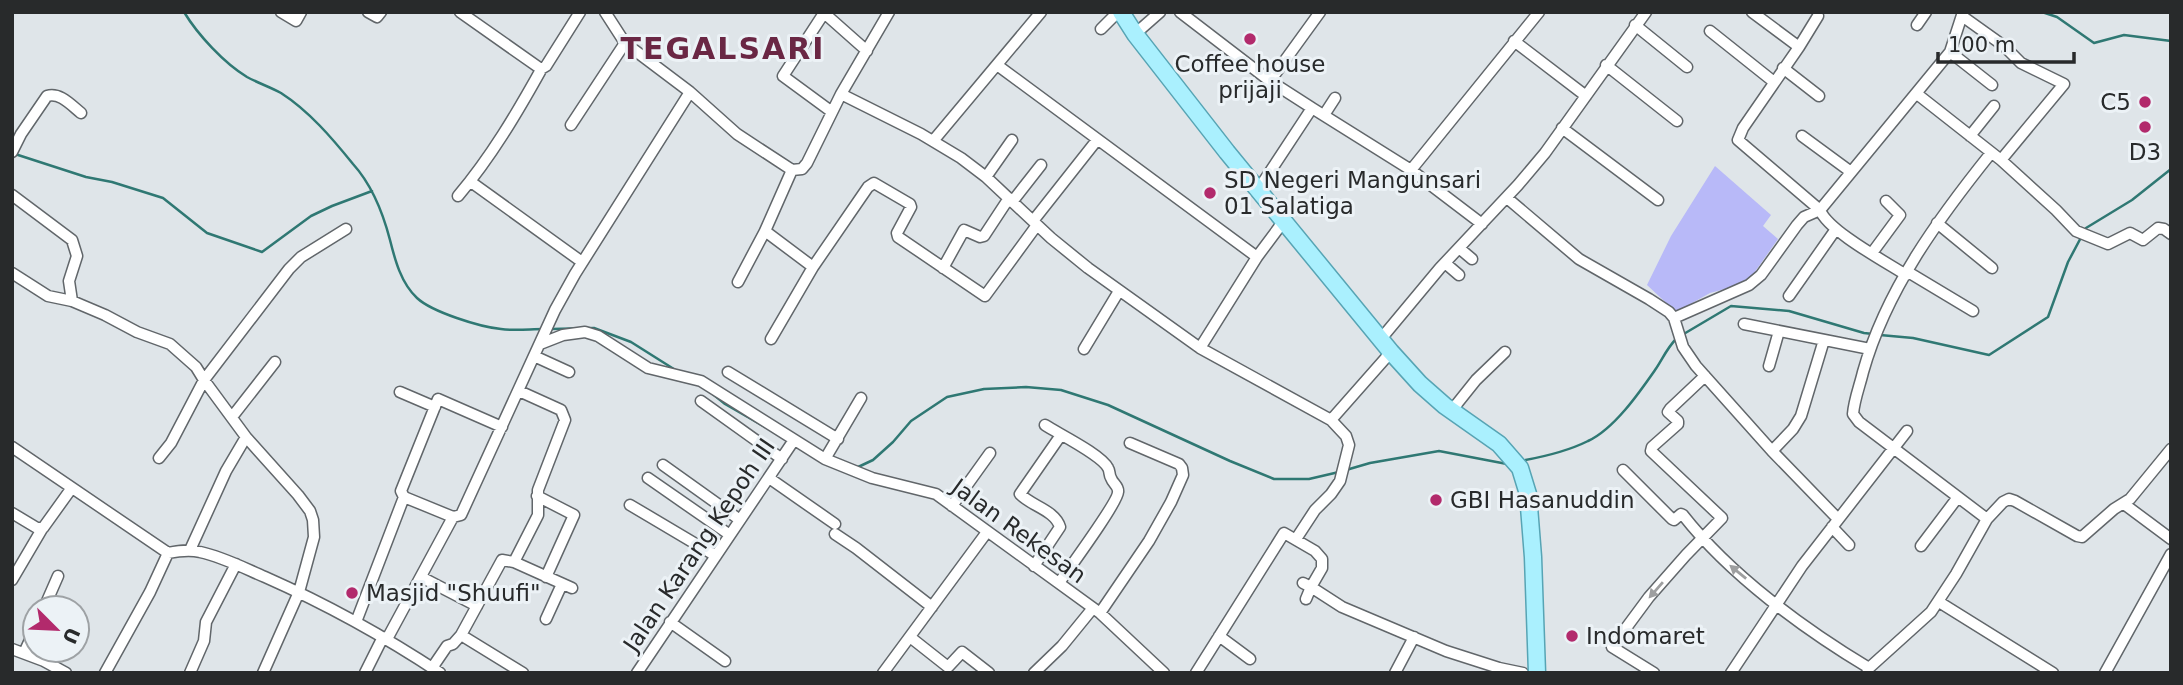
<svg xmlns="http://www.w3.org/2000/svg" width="2183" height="685" font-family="'DejaVu Sans',sans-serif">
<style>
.green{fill:#b8b9f8}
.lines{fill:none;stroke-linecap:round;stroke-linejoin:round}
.stream{stroke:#2f7873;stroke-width:2.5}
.street-casing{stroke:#61666a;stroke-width:13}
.primary-casing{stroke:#57a4b4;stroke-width:19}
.street{stroke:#fff;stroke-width:10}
.primary{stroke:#aaf0fe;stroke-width:16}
.oneway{fill:#9e9fa0}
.poi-dot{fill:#b22a6c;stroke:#ecf2f6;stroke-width:2.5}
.labels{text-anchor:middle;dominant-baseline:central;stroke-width:6;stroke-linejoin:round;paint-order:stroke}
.poi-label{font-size:23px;fill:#282a2b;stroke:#ecf2f6;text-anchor:start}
.street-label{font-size:23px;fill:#282a2b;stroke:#ecf2f6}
.district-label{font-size:30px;font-weight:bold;letter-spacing:2px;fill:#6a2744;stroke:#ecf2f6}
</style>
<rect width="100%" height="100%" fill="#dfe5e9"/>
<path class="green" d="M1715,166L1771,215L1763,226L1778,239L1752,276L1743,284L1710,293L1676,312L1647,285L1671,236Z"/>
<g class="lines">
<path class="stream" d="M184,12C198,35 224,63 247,77C258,83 270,87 281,93C309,111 332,138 353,164C372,185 383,213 390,240C395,260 401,283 417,298C432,312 480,327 501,329C515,331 530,329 544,329
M2042,12L2057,17L2094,43L2124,35L2171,41
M15,154L86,177L112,182L163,198L207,233L262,252L311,216L332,206L372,191
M551,329L594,328L631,342L677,371
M1682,335L1731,306L1789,311L1864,333L1873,334
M1880,335L1913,338L1989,355L2048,317L2068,262L2086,228L2132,200L2171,169
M709,391L725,404L765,427
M1520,461C1543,457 1568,451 1588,441C1614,429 1639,393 1655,370C1662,360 1667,348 1676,339
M856,468L873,460L893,442L911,421L947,397L984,389L1026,387L1061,390L1108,405L1230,461L1274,479H1309L1339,472
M1346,470L1370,463L1439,451L1507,464"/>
<g class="street-casing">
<path id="street" d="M281,12L296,21L301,12
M368,12L377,17L381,12
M460,12L541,69L546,66L580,12
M605,12L625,43L690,92L737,134L792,170L802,169L807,163L841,94L889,12
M823,12L867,51
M1180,12L1270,81L1312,108L1258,190
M1752,12L1799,47L1743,128L1738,140L1820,210C1828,231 1886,262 1906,275
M824,13L783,76L832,112
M1962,16L2004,46L2021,63L2064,84L2001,160
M1635,25L1687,67
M1917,25L1926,12
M1101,29L1118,12
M1710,31L1774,82
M1135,34L1160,12
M1514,41L1586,96
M1799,47L1818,16
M1950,52L1992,85
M997,65L1257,257
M1606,65L1677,121
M1783,68L1819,96
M1270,81L1320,12
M841,94L921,134L961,158L986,177L1051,238L1088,268L1200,348L1331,420L1346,436L1349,445L1340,481L1331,494L1315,510L1296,539
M1917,94L2001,160L2056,210L2076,231L2108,244L2130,233L2143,240L2158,228L2164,229L2171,234
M1312,108L1411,170L1482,224
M1324,115L1335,98
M571,125L625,43
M1562,128L1658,200
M1802,136L1851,172
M1970,136L1994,106
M933,141L1041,12
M12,152L21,134L47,96C60,92 71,105 81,113
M1411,170L1539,12
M986,177L1012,140
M471,182L582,262
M12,195L72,240L77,256L69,281L72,301L105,315L137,332L170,344L196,367L204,380L171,443L159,458
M458,196C491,157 517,113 542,68
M1507,198L1579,259L1649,299L1669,312L1674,318L1683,347L1696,366L1772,451L1838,519
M1012,202L1041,165
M1033,221L1097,140
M1937,223L1992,268
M1459,248L1472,259
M1872,253L1900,215L1886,201
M1445,263L1459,275
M813,267L868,187L874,183L910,204L911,207L897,233L898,237L985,296L1037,225
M943,268L964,230L980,237L984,236L1009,198
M1908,272L1973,311
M12,273L48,296L72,301
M738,282L765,231
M1789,296L1836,229
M1674,318L1749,285L1761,275L1797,225L1804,217L1820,210L1950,52L1963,12
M1744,324L1870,349
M771,339L813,267L765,231L792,170
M1380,340L1440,268L1518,185L1545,153L1646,12
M540,344L563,335L585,332L598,336L648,368L701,381L825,459L872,478L936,494L1100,613L1164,673
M1200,348L1257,257L1283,222
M1084,349L1119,291
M534,356L569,372
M1769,366L1779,331
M728,372L838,439
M400,392L435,407
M701,401L782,459
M1452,410L1476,380L1505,352
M232,417L275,362
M1331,420L1391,352
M1045,425C1059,434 1102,455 1108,468C1110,471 1109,475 1111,478C1113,484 1119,486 1118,492C1118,502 1068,570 1059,583
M12,447L168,553C178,551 189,549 200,552C223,557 244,568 265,577C326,604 384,636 440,673
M1772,451L1793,429L1801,416L1824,340
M825,459L861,398
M663,465L740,520
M1623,470L1672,519L1674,520L1681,514L1683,515C1730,575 1804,629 1869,668
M648,478L730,535
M769,478L835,524
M537,496L574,515L546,577
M404,497L401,491L438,399L502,427
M2124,504L2171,539
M630,505L716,556
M952,506L990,453
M12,513L37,528H43L71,489
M1987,519L1859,422L1853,414C1854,400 1860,385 1863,372C1886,290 1938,219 1991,153
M1832,527L1849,545
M835,534L856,548L932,607
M1921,546L1958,497
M190,550L226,471L246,437
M514,562L538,515V490L565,420L561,410L519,391
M1034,566L1060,527C1055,510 1031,506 1020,494L1061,435
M421,577L477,606
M12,580L42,529
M1303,583L1311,587L1306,599
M1939,602L2053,673
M44,608L58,576
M1100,613L1149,541L1171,502L1183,475L1182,468L1179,464L1130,443
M546,619L562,584
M356,622L404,497L453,517L461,515L555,310L575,274L690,92
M670,622L725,661
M461,635L523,673
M1219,636L1250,659
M910,637L948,667L962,652L989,673
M387,639L453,517
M12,649L44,661L66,673
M24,653L35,629
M432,668L447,646L453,644L461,635L502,560L514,562L572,588
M105,673L150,592L168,553
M190,673L204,641L206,622L236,564
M263,673L299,592L314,537L313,520L310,511L298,495L246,437L204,380L289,269L301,257L346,229
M365,673L383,637
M637,673L794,440
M883,673L987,532
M1034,673L1062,646L1093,608
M1196,673L1284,533L1315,551L1322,559V568L1311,587L1342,607L1446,651L1499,668L1523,673
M1395,673L1414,637
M1654,673L1612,647L1649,597L1686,555L1722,518L1651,451L1652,447L1678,424V421L1668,412L1670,409L1705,376
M1731,673L1802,566L1907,431
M1867,673L1869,668L1931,612L1956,574L1987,519L2003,502L2009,499L2015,501L2077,536L2082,537L2114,509L2130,499L2171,449
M2105,673L2171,554"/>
</g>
<g class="primary-casing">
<path id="primary" d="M1121,12L1135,34L1227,152L1391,352L1420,384L1445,406L1499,444L1520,468L1528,494L1533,557L1537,673"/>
</g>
<use href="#street" class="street"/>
<use href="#primary" class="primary"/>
</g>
<defs><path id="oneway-solid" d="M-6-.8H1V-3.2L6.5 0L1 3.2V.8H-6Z" transform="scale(1.75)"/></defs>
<g class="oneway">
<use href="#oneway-solid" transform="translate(1738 572) rotate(-141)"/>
<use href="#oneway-solid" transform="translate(1656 590) rotate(131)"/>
</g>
<g class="poi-dot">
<circle cx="1250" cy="39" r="7"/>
<circle cx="2145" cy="102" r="7"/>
<circle cx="2145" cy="127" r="7"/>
<circle cx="1210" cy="193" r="7"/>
<circle cx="1436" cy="500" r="7"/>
<circle cx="352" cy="593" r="7"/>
<circle cx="1572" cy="636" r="7"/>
</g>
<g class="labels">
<g class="poi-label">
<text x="1250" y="64" text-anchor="middle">Coffee house<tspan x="1250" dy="26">prijaji</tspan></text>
<text x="2131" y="102" text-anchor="end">C5</text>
<text x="2145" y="152" text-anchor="middle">D3</text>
<text x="1224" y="180">SD Negeri Mangunsari<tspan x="1224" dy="26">01 Salatiga</tspan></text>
<text x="1450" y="500">GBI Hasanuddin</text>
<text x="366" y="593">Masjid "Shuufi"</text>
<text x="1586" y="636">Indomaret</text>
</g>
<g class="street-label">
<text transform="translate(1019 531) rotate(36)">Jalan Rekesan</text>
<text transform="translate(699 545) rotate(-56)">Jalan Karang Kepoh III</text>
</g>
<g class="district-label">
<text x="723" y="48">TEGALSARI</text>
</g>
</g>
<rect width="2183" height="685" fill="none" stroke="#282a2b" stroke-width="28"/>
<g transform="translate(56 629) rotate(114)"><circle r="33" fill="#ecf2f6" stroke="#9ea2a5" stroke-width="2"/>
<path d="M0-5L12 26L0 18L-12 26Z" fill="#b22a6c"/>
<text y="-10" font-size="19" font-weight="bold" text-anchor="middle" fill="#282a2b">U</text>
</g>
<path d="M1938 52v10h136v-10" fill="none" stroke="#282a2b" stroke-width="3.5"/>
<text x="1948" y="52" font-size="21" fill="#282a2b" stroke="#ecf2f6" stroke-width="5" paint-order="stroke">100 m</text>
</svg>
